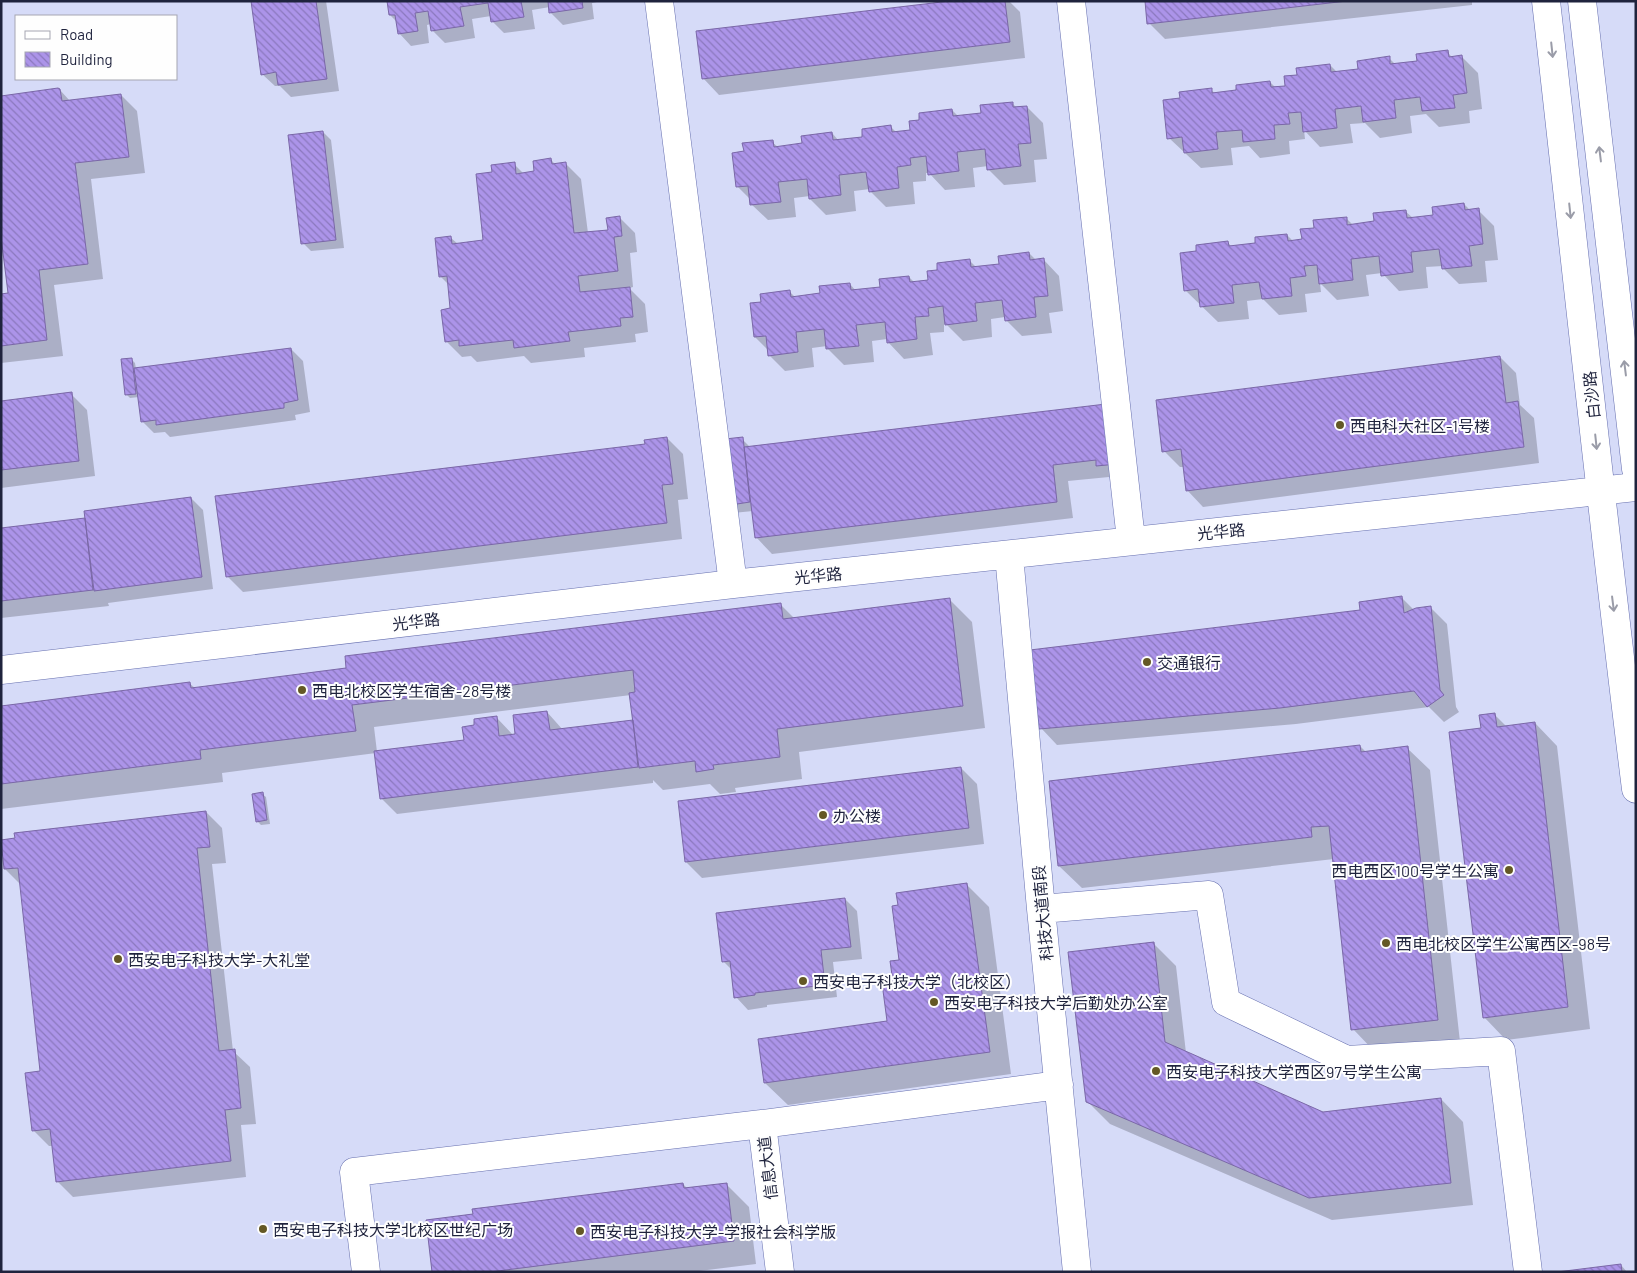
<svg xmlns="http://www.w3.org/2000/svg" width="1637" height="1273" font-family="Barlow,'Noto Sans SC',sans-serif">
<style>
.shadow{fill:#0003;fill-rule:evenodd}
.building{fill:url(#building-back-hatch);stroke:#7a67a7}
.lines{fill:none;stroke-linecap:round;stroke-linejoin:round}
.minor-casing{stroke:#666faf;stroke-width:29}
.minor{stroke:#fff;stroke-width:28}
.oneway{stroke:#9a9ca8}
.poi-dot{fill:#645825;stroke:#fefefe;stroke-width:2}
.labels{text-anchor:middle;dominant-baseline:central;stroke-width:4;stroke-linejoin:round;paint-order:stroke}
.street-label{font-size:16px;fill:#1f233d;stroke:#fefefe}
.poi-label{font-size:16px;fill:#1f233d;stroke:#fefefe;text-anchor:start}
</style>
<defs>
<pattern id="building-back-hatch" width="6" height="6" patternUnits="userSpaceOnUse" patternTransform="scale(1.25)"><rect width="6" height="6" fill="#ac94e9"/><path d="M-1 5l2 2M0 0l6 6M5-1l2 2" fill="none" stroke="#8b78be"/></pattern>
</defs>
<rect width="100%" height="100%" fill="#d6dbf8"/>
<path class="shadow" d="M252,1H326L339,91L291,97L280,86H275L262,74Z
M388,1H602L592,3L594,19L563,25L550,12V7L532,10L535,29L504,33L492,21L491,16L472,19L475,38L445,43L432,30L431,24L427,25L429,43L411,46L399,33L397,22L390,15Z
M961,1H1009L1020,12L1025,58L719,95L703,78Z
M1146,1H1472V5L1165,39L1149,23Z
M1447,52L1453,58L1462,57L1478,73L1482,109L1469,111L1470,123L1439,127L1426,114L1410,116L1412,133L1380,138L1365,123L1350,124L1353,143L1320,147L1304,130L1305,139L1289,141L1290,154L1260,158L1249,146L1231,148L1233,165L1201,168L1169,138L1181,99L1211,90L1216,94L1238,91L1270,82L1276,88L1286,87L1299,76L1330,65L1337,72L1359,70L1389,58L1396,65L1419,63Z
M60,90L70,101L121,95L137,111L145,173L91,179L103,279L54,285L63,356L1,363V295L9,294Z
M1012,103L1017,108L1027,107L1043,123L1047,159L1034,160L1036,182L1004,185L988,169V166L973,168L975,187L945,190L929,173H926V181L913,182L915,204L886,207L870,191V189L854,191L856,211L826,215L810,199V196L794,198L796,217L768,220L751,204V200L737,186L745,152L772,142L778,147L804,145L832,133L839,141L864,138L891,127L897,133L912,131L921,121L952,110L959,117L982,114Z
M323,132L331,140L344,248L311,251L303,243Z
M551,160L556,165L565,163L581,179L588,233L609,231L619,217L635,233L637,252L630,253L633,287L629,288L645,304L648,332L635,334L636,342L584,348L585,357L531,363L524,356L477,362L471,356L462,357L446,341L451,309L449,285L441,277L451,238L458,244L484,241L493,173L514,164L524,174L535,173Z
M1464,204L1470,210H1478L1494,226L1498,260L1485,261L1487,282L1459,284L1443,268V266L1426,267L1428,288L1399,291L1382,273L1366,275L1369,296L1337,300L1320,283L1321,292L1305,294L1307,312L1279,315L1263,299L1247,301L1249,319L1218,322L1185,290L1198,252L1228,243L1232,247L1257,244L1287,235L1293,241L1303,240L1315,229L1346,218L1353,225L1375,222L1405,211L1413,218L1434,216Z
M1029,253L1036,260L1043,259L1059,276L1063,311L1049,313L1052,333L1022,336L1006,320L1005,317L991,319L992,337L963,341L946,324H944V332L930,333L933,355L904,359L888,342L887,339L872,341L874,362L844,365L828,349L827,346L812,348L814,367L785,371L769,355L768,350L755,337L763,303L790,292L796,298L822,294L850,284L856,291L881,288L909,277L915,283L930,281L938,271L970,261L976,267L1000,265Z
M291,349L303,361L310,412L295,415L296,420L170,437L165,432L154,433L142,421L139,397L130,398L126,394L131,359L135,363L136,369Z
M1500,357L1516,373L1520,405L1534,418L1539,463L1203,507L1187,490L1184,467H1180L1164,451Z
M71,394L87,410L95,476L1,488V402Z
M1106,406L1114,481L1109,477L1068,481L1073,518L772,554L756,537L753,511L733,513L742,439L751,448Z
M667,438L683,454L688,499L678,500L682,539L243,592L227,576Z
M191,498L203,510L213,589L108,603L109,606L1,618V530L85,520Z
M1402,598L1414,610L1431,608L1447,624L1456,707L1459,712L1444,722L1429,707L1296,724L1057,745L1041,728L1362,611Z
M950,600L972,622L985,728L799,752L802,779L735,788L736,792L720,794L710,784L663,790L653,780V783L397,814L381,798L376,753L222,773L223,782L1,809V707L190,684L195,688L347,669L780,604L795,619ZM631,695L635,724L563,730L547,712L517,735H513L496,717L476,726L465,741L377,752L374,727Z
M1494,714L1507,727L1535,723L1557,746L1590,1029L1506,1040L1484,1017L1482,729Z
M1360,746L1366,752L1407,748L1430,770L1460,1042L1375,1052L1353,1029L1334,859L1082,888L1059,866Z
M961,768L977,784L984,844L702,878L686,862Z
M262,794L266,797L270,824L261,825L257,821Z
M206,812L222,828L226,863L212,864L233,1051L250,1067L256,1124L241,1125L246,1177L73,1197L57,1181L53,1146H49L33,1130L42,1072L21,885L5,869Z
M967,885L989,907L1011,1074L788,1105L765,1083L889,1022L894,983L900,961Z
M845,899L857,911L862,959L833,962L837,997L767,1005V1007L748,1010L736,997L733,971L723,961Z
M1153,943L1176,966L1186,1053L1323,1113L1441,1099L1463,1122L1473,1205L1332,1220L1110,1124L1087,1101Z
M683,1184L688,1189L726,1184L749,1207L756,1264L691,1272H434Z
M1621,1265L1627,1272H1567Z"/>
<path class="building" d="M251,1H316L327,79L278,85L276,72L261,75Z
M387,1H521L524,17L491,22L488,3L460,7L464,26L431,31L428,11L415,13L418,31L398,34L395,15H389Z
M548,1H582L583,8L549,13Z
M950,1H1005L1010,42L702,79L696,31Z
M1145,1H1347L1147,24Z
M1448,50L1449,57L1462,55L1467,93L1453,95L1455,108L1422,111L1420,97L1394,100L1396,118L1363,122L1361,106L1335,109L1337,128L1303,132L1301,112L1288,113L1290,124L1274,125L1275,139L1243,142L1242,130L1216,132L1218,149L1184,153L1182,137L1167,139L1163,100L1180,98L1179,92L1212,88V93L1236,90V85L1270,81L1271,87L1285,86L1284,76L1297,75L1296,68L1330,64L1331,72L1358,69L1357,61L1390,56V64L1417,61L1416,54Z
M58,88L60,89L62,101L121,94L129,157L75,163L88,264L39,270L47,340L1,346V294L8,293L1,237V96Z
M1013,102V107L1027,106L1031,143L1018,144L1021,166L987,170L985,149L957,152L959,171L928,175L926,156L910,158L911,165L897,167L899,188L869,192L866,172L839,175L841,195L809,199L807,179L778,182L781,202L750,205L748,186L736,187L732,153L744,151L742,143L773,140L774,147L802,143L801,136L832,132L833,140L862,137V129L891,125L892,132L910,130L909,121L919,120V113L952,109L953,116L981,113L980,105Z
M323,131L336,240L301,244L288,135Z
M551,158L552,164L566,162L574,233L608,230L606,218L620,216L622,236L614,237L618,271L578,276L580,292L630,287L633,317L620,318L621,326L568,332L570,341L514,348L513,340L459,346V340L445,342L441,310L450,308L447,276L439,277L435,238L451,236L452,244L483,240L476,174L492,172L491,165L515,162L516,174L534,171L533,161Z
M1464,203L1465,210L1479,208L1483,244L1469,246L1472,266L1442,269L1439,249L1411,252L1413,272L1381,276L1379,256L1351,259L1353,280L1319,284L1317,265L1304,266L1306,276L1290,278L1292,296L1262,299L1259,282L1232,285L1234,303L1200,307L1198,289L1184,291L1180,253L1196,251V245L1228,241L1229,246L1255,243V237L1287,234L1288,241L1302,239L1300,229L1314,228L1313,220L1347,217V225L1374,221L1373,213L1406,210L1407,218L1433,215L1432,207Z
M1029,252L1030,260L1044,258L1048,296L1034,297L1036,317L1005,321L1002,300L975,303L977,321L945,325L943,306L928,308L929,316L915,317L917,339L887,343L885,322L856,325L859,346L826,349L824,329L796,332L798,352L768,356L766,336L754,337L750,303L761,302L760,294L790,290L791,297L820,293L819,286L850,283L851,290L880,287L879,279L909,276L910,282L928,280L927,271L937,270V263L970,259L971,267L999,264L998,256Z
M291,348L298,400L284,403V408L156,425V420L141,422L134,368Z
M1500,356L1506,403L1518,401L1524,447L1186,491L1181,449L1162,452L1156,400Z
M132,358L136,394L125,395L121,359Z
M72,392L79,461L1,470V401Z
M1106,404L1118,464L1096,466V460L1053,465L1057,502L755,538L744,447Z
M667,437L673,484L662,485L667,523L226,577L215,496L645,444L644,440Z
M743,437L750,502L724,506L716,440Z
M191,497L202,577L94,591L84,511Z
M85,518L93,590L1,601V528Z
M1402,596L1404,613L1416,608L1431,606L1440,690L1444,695L1427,707L1414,691L1280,708L1039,729L1030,650L1360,610L1359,602Z
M950,598L963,706L777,729L780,757L713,765L714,769L696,772L695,761L639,768L629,693L635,692L633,670L352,705L356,731L200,750L201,759L1,784V706L190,682L191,688L346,668L345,656L781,603L783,619Z
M547,711L550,730L633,720L638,767L380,799L374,751L464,740L462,727L474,725V719L497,716L499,736L515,734L513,715Z
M1495,713L1497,727L1535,722L1568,1007L1483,1018L1449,732L1481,728L1479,715Z
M1360,745L1361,752L1408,746L1438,1020L1351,1030L1329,826L1311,827L1312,837L1058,866L1049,781Z
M961,767L969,828L685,862L678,801Z
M263,792L267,820L256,822L252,794Z
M206,811L210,847L197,848L219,1051L235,1049L241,1108L225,1110L231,1161L56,1182L50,1129L32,1131L25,1073L40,1071L18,868L4,869L1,840L15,838L14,833Z
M967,883L990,1052L764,1083L758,1039L887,1021L882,983L893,982L890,961L899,960L892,906L898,905L896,893Z
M845,898L851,947L821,950L825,985L755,993V995L734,998L730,961L722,962L716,913Z
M1154,942L1165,1042L1323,1112L1441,1098L1451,1183L1309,1198L1086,1102L1068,952Z
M683,1183L684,1188L727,1183L734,1241L490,1272H432L426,1220L473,1214L472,1209Z
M1621,1264L1622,1272H1557Z"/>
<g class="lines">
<g class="minor-casing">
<path id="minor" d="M659,1L733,584
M1071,1L1131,540
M1546,1C1576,264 1603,527 1636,789
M1582,1L1636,469
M1009,555L1041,909L1077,1272
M1,670L733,584L1636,487
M1041,909L1209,895L1226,1002L1347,1060L1501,1051L1528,1272
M762,1124L780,1272
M366,1272L354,1172L762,1124L1059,1085"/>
</g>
<use href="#minor" class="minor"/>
</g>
<defs><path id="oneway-shaft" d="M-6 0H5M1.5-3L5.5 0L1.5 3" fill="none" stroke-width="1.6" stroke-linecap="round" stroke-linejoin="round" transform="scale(1.25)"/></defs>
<g class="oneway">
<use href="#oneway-shaft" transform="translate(1552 50) rotate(84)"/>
<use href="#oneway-shaft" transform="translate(1600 154) rotate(-97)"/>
<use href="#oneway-shaft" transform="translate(1570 211) rotate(84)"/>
<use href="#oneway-shaft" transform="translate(1625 368) rotate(-97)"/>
<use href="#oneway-shaft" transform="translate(1596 442) rotate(84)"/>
<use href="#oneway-shaft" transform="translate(1613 604) rotate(83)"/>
</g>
<g class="poi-dot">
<circle cx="1340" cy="425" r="5"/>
<circle cx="1147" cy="662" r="5"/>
<circle cx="302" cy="690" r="5"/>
<circle cx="823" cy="815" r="5"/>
<circle cx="1509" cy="870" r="5"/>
<circle cx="1386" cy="943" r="5"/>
<circle cx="118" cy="959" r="5"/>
<circle cx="803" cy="981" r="5"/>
<circle cx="934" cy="1002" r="5"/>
<circle cx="1156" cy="1071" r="5"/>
<circle cx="263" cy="1229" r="5"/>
<circle cx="580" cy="1231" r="5"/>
</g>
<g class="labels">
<g class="street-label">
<text transform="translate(1591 395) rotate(-96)">白沙路</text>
<text transform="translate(1221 531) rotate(-6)">光华路</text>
<text transform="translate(818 575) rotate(-6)">光华路</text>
<text transform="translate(416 621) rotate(-7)">光华路</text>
<text transform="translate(1042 913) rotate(-95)">科技大道南段</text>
<text transform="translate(767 1168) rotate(-97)">信息大道</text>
</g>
<g class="poi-label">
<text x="1350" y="425">西电科大社区-1号楼</text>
<text x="1157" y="662">交通银行</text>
<text x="312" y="690">西电北校区学生宿舍-28号楼</text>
<text x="833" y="815">办公楼</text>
<text x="1499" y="870" text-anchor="end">西电西区100号学生公寓</text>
<text x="1396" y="943">西电北校区学生公寓西区-98号</text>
<text x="128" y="959">西安电子科技大学-大礼堂</text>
<text x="813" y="981">西安电子科技大学（北校区）</text>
<text x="944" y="1002">西安电子科技大学后勤处办公室</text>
<text x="1166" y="1071">西安电子科技大学西区97号学生公寓</text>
<text x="273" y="1229">西安电子科技大学北校区世纪广场</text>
<text x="590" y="1231">西安电子科技大学-学报社会科学版</text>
</g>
</g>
<rect width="1637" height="1273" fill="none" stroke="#1f233d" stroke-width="5"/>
<rect x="15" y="15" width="162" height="65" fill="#fefefe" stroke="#a5a6b1"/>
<rect x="25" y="31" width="25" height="8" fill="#ffffff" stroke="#a5a6b1"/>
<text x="60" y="40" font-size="15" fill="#1f233d">Road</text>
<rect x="25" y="52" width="25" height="15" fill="url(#building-back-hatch)" stroke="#a5a6b1"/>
<text x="60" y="65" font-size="15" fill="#1f233d">Building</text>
</svg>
